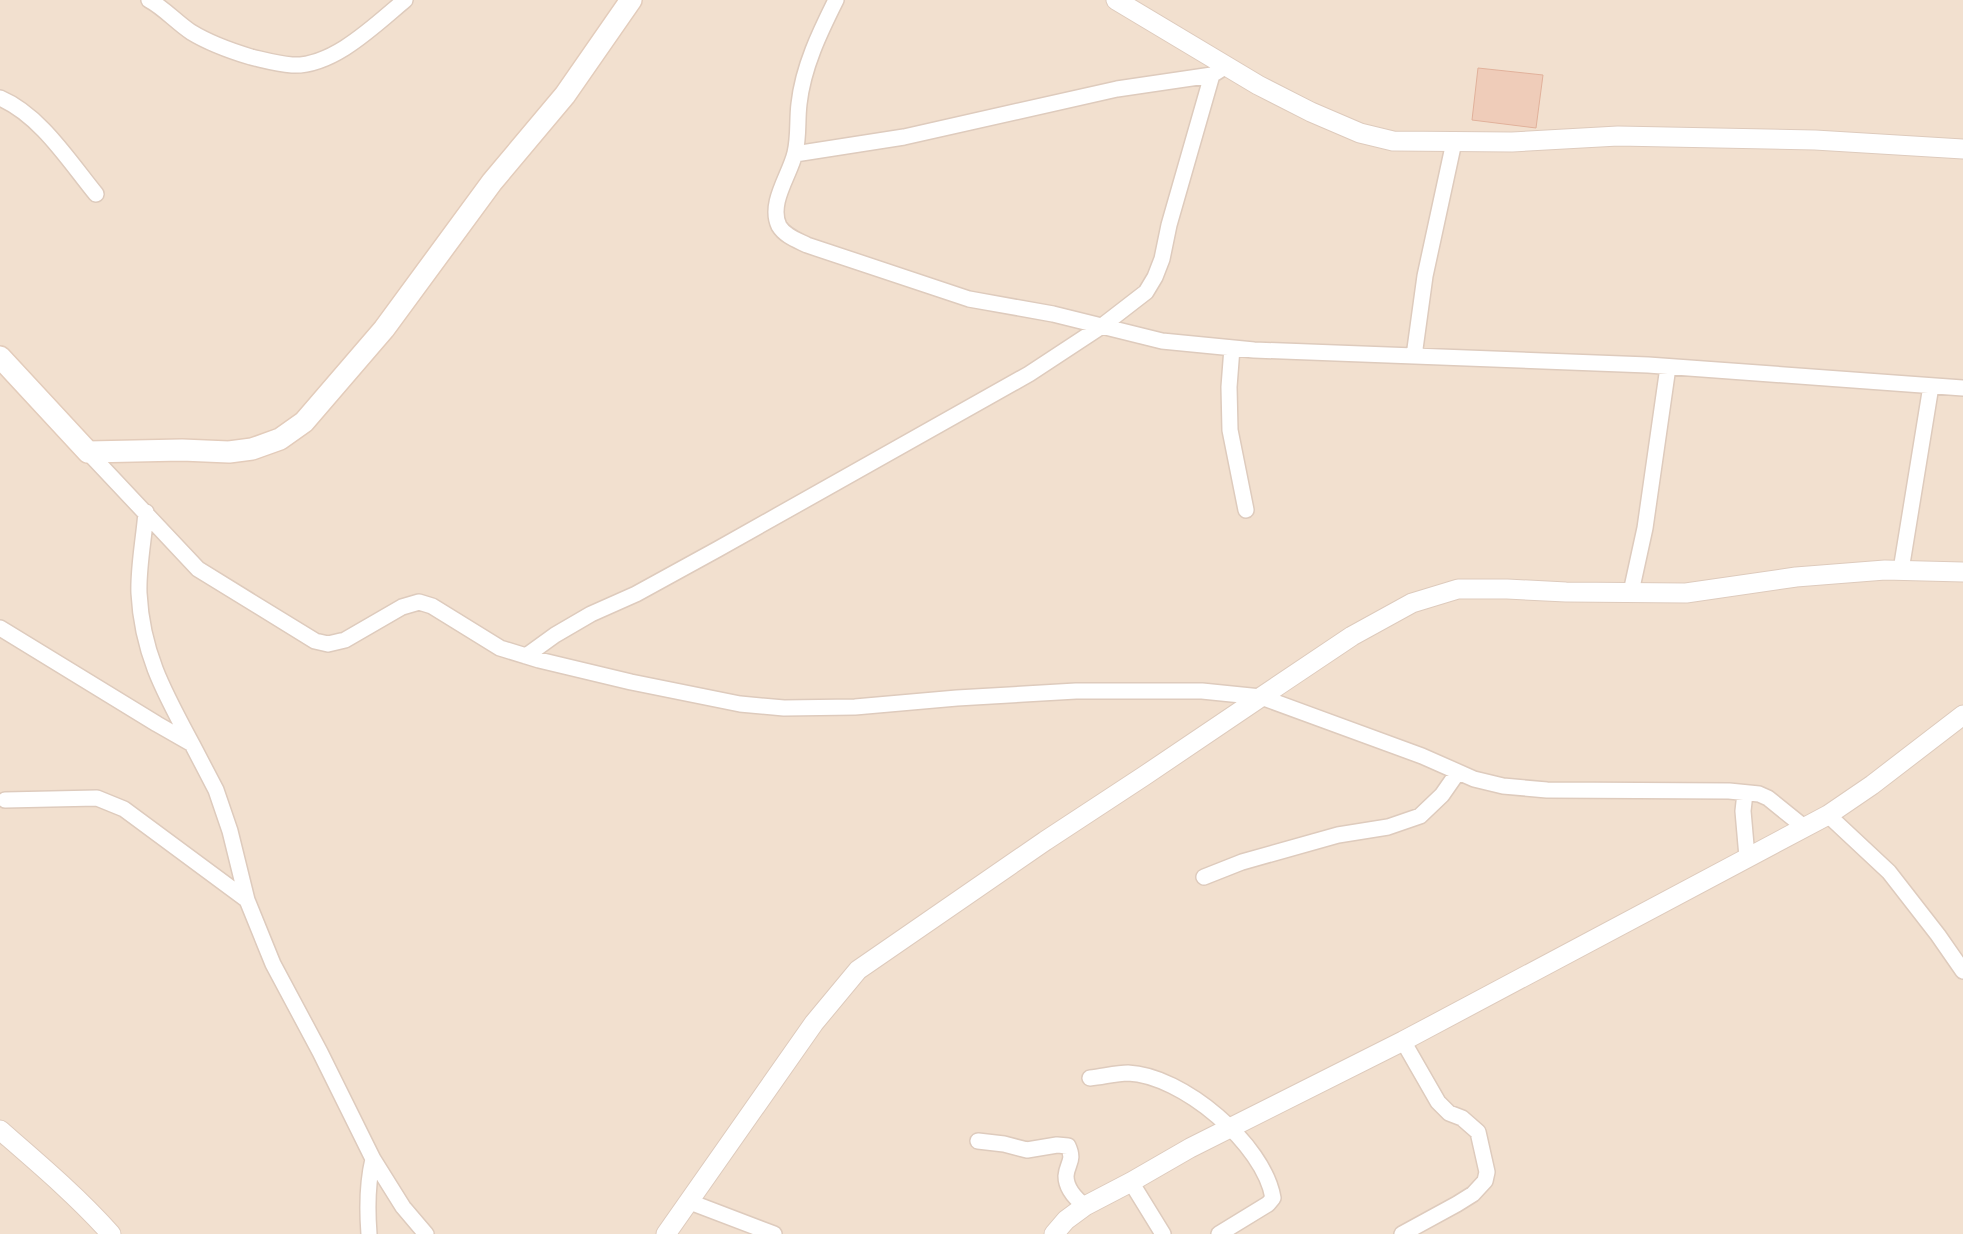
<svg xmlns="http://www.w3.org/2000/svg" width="1963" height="1234" font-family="'Public Sans',sans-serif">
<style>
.residential{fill:#f2e0cf}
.building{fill:#efccb9;stroke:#e1b19b}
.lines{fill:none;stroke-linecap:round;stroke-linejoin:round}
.minor-casing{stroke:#decbbd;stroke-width:18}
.tertiary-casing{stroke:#decbbd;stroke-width:21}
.secondary-casing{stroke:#e3ccbb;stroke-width:24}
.minor{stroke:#fff;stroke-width:15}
.tertiary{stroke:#fff;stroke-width:19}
.secondary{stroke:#fff;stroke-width:21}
</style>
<rect width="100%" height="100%" fill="#fbefe0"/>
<path class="residential" d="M0,0H1963V1234H0Z"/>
<path class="building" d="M1478,68L1543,75L1536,128L1472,120Z"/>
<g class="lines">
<g class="minor-casing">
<path id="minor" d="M149,0C164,8 176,22 191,32C209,43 231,51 251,57C264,60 278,64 292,65C333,67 375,25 405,0
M836,0C820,32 803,67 799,104C797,120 799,136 795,153C790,175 768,203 779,226C785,236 797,240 807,245L969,299L1053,314L1162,341L1254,350L1648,365L1963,388
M0,98C40,115 69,161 96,194
M795,154L904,137L1117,89L1212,75L1220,70
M1232,348L1229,387L1230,430L1246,510
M1414,356L1425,276L1454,142
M88,452L198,569L315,641L328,644L345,640L402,607L419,602L432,606L500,648L539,660L631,682L740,704L784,708L855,707L957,698L1076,691H1202L1261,697L1422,756L1474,779L1503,786L1547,790L1729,791L1759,794L1768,798L1804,827
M146,512C144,538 138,568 139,593C142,653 164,692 192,744
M1901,570L1931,386
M1631,592L1645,528L1668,367
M0,628L157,724L192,744L216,790L230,831L247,900L273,964L320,1052L373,1159L403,1207L426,1234
M526,656L555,635L591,614L636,594L718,549L1029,374L1102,326L1146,292L1155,277L1162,259L1169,225L1212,75
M1745,793L1743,811L1747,857
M5,800L97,798L124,809L247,900
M1828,815L1889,872L1938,935L1963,971
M1204,877L1242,862L1338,835L1388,827L1420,816L1442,795L1458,772
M1090,1078C1102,1077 1116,1073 1128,1073C1182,1075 1264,1144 1273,1198L1268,1204L1219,1234
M978,1141L1004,1144L1027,1150L1057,1145L1068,1146C1075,1161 1067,1163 1066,1176C1066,1188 1076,1199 1085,1206
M1131,1182L1163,1234
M690,1202L774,1234
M369,1234C367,1208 367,1184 373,1159
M1402,1234L1457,1204L1473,1194L1485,1181L1487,1172L1478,1132L1462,1118L1449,1113L1438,1102L1403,1041"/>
</g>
<g class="tertiary-casing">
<path id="tertiary" d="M1116,0L1258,85L1311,112L1360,133L1393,141L1512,142L1618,136L1815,140L1963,149
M0,1130C38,1163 77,1196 111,1234
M666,1234L814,1023L858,970L1045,841L1144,776L1261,697L1352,636L1412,603L1458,589H1507L1566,592L1686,593L1796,577L1885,570L1963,572
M1054,1234L1066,1220L1085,1206L1131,1182L1190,1148L1403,1041L1828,815L1872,785L1963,715"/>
</g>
<g class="secondary-casing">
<path id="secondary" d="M0,357L88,452L182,450L229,452L252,449L280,439L304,422L384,329L492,182L565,95L631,0"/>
</g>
<use href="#minor" class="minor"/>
<use href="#tertiary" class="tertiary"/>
<use href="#secondary" class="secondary"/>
</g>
</svg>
